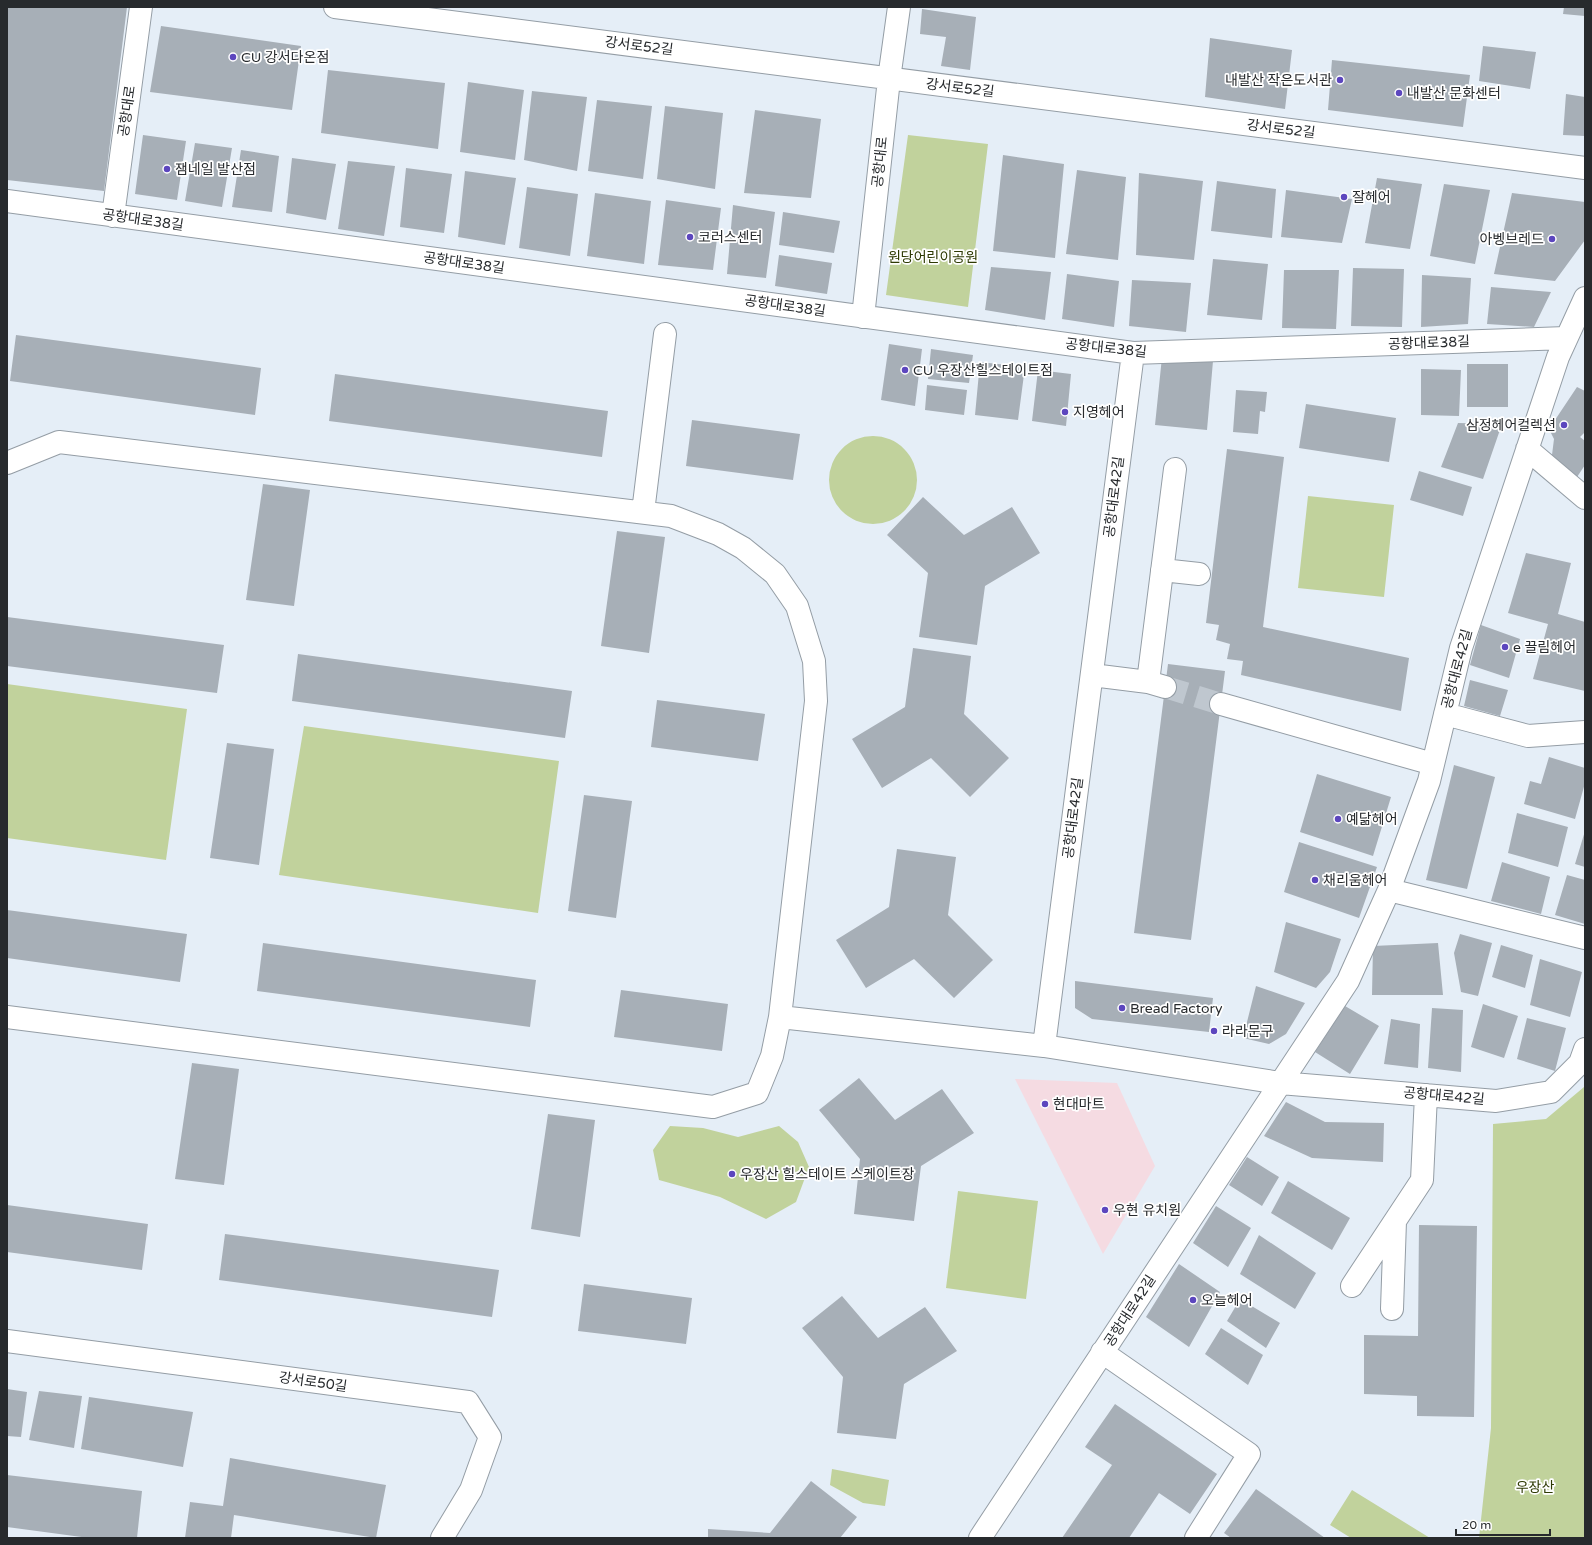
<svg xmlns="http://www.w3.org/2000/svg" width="1592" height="1545" font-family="'Varela Round','Noto Sans KR',sans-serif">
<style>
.education{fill:#f5dbe2}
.green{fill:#c1d29c}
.building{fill:#a7afb7}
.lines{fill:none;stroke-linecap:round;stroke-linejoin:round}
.minor-tunnel{stroke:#bfc7cf;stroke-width:22;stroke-dasharray:22 11;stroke-linecap:butt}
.minor-casing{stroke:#949da5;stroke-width:24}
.minor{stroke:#fff;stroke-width:22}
.poi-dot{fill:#5c46be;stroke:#fff;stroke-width:1.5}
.labels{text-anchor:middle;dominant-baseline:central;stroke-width:3.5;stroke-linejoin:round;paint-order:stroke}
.street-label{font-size:14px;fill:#272a2d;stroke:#fff}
.poi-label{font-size:14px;fill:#272a2d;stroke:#fff;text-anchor:start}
.park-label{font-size:14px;fill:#2e3a03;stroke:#fff}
</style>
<rect width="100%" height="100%" fill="#e5eef7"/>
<path class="education" d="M1015,1079L1117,1083L1155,1166L1103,1254Z"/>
<path class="green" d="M908,135L988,144L968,307L886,295Z
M829 480a44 44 0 1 1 88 0a44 44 0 1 1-88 0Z
M1308,496L1394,505L1384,597L1298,588Z
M7,684L187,709L166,860L7,838Z
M304,726L559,761L538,913L279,875Z
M1585,1084V1538H1479L1491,1428L1493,1124L1546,1119L1584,1087Z
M670,1126L703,1128L738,1137L779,1126L798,1142L809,1167L796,1202L766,1219L720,1197L659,1180L653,1150Z
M958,1191L1038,1201L1026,1299L946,1288Z
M832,1469L889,1480L885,1506L863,1503L830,1485Z
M1352,1490L1430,1538H1351L1330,1525Z"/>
<path class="building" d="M7,7H127L104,191L7,180Z
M1564,7H1585V16L1563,14Z
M922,9L976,17L970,70L941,66L946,37L920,34Z
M161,26L301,46L292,110L150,92Z
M1210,38L1292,50L1285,109L1205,97Z
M1483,46L1536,52L1530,89L1479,81Z
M1332,60L1470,75L1463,127L1328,110Z
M328,70L445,83L438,149L321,133Z
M468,82L524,90L515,160L460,152Z
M532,91L587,97L577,171L524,160Z
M1566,94L1585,97V136L1563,135Z
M597,100L652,106L643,179L588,171Z
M665,106L723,113L715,189L657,179Z
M755,110L821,119L811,198L744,193Z
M143,135L186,141L177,200L135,194Z
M195,143L232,148L222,207L185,201Z
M241,150L279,156L272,212L232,207Z
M1003,155L1064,164L1055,258L993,251Z
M292,158L336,164L326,220L286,213Z
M348,161L395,166L384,236L338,229Z
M406,168L452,174L444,233L400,227Z
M1077,170L1126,177L1118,260L1066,254Z
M465,171L516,178L505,245L458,237Z
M1139,173L1203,181L1194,260L1136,255Z
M1377,178L1422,184L1410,249L1365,243Z
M1217,181L1276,189L1272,238L1211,231Z
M1444,184L1490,190L1475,264L1430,256Z
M527,187L578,194L570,256L519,248Z
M1286,190L1352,199L1342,243L1281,237Z
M595,193L651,201L644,264L587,256Z
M1512,193L1585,202V240L1555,281L1494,274Z
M666,200L721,208L713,270L658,265Z
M733,205L775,212L766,278L727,274Z
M783,212L840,221L834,253L779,245Z
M779,255L832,263L827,294L775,286Z
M1213,259L1268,264L1262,320L1207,315Z
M991,267L1051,272L1045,320L985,310Z
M1353,268L1404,269L1402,327L1351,326Z
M1284,270H1339L1336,329L1282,328Z
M1067,274L1119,281L1114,327L1062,319Z
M1422,275L1471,278L1468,324L1421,327Z
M1132,280L1191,283L1186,332L1129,326Z
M1491,287L1551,292L1534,327L1487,324Z
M16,335L261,368L255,415L10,381Z
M889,344L922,349L915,406L881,400Z
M931,349L973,355L969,383L928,379Z
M1162,357L1213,361L1207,430L1155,425Z
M980,362L1025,367L1018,420L975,415Z
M1467,364H1508V407H1467Z
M1421,369L1461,370L1459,416L1421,415Z
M1038,370L1071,374L1066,426L1032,421Z
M335,374L608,411L602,457L329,421Z
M927,385L967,390L964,415L925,410Z
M1577,387L1585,391V432L1580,437L1585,441V465L1577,477L1552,455L1554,439L1549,429Z
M1236,390L1267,392L1265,412L1260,411L1258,434L1233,432Z
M1306,404L1396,418L1389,462L1299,448Z
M692,420L800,434L793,480L686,466Z
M1458,423L1502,424L1483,479L1441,467Z
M1227,449L1284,457L1263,627L1409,658L1401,711L1241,675L1243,661L1227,659L1230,644L1216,640L1219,625L1206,623Z
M1419,471L1472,487L1463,516L1410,500Z
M263,484L310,490L294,606L246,600Z
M923,497L964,535L1012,507L1040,553L985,586L977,645L919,637L928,573L887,535Z
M617,531L665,537L649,653L601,646Z
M1526,553L1571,563L1558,614L1585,622V691L1533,679L1548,624L1508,613Z
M7,617L224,645L217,693L7,666Z
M1481,625L1520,639L1509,678L1470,665Z
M913,648L971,656L964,714L1009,758L970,797L931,758L882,788L852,739L905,707Z
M298,654L572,691L565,738L292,701Z
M1168,664L1225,671L1191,940L1134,933Z
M1470,680L1508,690L1500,716L1464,706Z
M657,700L765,714L758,761L651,747Z
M227,743L274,749L259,865L210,858Z
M1549,757L1585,768V783L1575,819L1524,804L1530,781L1541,784Z
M1454,765L1495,777L1467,889L1426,880Z
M1317,774L1391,797L1373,856L1300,832Z
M584,795L632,801L616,918L568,911Z
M1517,813L1568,827L1558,867L1508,853Z
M1585,831V867L1575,864Z
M1299,842L1377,867L1359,918L1284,892Z
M897,849L956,857L948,915L993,960L954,998L914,959L866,988L836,940L889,907Z
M1502,862L1550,877L1541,914L1491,901Z
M1567,875L1585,880V924L1555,915Z
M7,910L187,934L180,982L7,958Z
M1286,922L1341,939L1330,972L1316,988L1274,972Z
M1460,934L1492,943L1478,996L1461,992L1454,953Z
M263,943L536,980L530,1027L257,991Z
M1438,943L1443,995H1372L1373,946Z
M1501,945L1533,955L1525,988L1492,977Z
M1540,959L1582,972L1570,1017L1530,1005Z
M1075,981L1213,998L1209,1032L1092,1019L1075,1008Z
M1256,986L1305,1003L1286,1034L1269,1044L1243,1038Z
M621,990L728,1004L722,1051L614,1037Z
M1483,1004L1518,1016L1504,1058L1471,1047Z
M1345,1006L1379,1026L1350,1074L1315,1052Z
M1432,1008L1463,1010L1461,1072L1428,1068Z
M1527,1018L1566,1028L1555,1071L1517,1059Z
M1391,1019L1420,1024L1418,1068L1384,1064Z
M192,1063L239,1069L224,1185L175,1179Z
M859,1078L895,1120L942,1089L974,1133L921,1166L914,1221L854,1214L860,1159L819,1110Z
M1286,1102L1325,1122L1384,1123L1383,1162L1312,1158L1264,1136Z
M548,1114L595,1120L580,1237L531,1229Z
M1247,1157L1279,1177L1262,1206L1229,1185Z
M1288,1181L1350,1218L1332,1250L1271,1213Z
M7,1205L148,1224L142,1270L7,1252Z
M1216,1206L1251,1228L1228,1267L1193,1243Z
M1419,1225L1477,1226L1474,1417L1417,1416V1396L1364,1394V1335L1418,1336Z
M225,1234L499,1270L492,1317L219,1280Z
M1259,1235L1316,1273L1295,1309L1240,1274Z
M1179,1264L1220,1292L1189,1347L1146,1317Z
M584,1284L692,1298L686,1344L578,1331Z
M842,1296L878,1338L925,1307L957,1351L904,1384L896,1439L837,1433L843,1377L802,1328Z
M1240,1299L1280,1323L1266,1348L1227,1321Z
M1221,1328L1263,1355L1248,1385L1205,1354Z
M7,1389L27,1392L21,1437L7,1436Z
M39,1391L82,1396L74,1448L29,1440Z
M89,1397L193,1412L183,1467L81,1449Z
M1115,1404L1217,1474L1190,1514L1159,1493L1129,1538H1062L1112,1465L1085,1447Z
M230,1458L386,1485L376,1538L234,1515L231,1538H185L190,1502L223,1506Z
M7,1475L142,1491L137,1538H89L7,1527Z
M811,1481L857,1517L840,1538H708V1529L770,1533Z
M1256,1489L1325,1538H1231L1224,1533Z"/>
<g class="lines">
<path class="minor-tunnel" d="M1165,687L1221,704"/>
<g class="minor-casing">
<path id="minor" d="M335,7L1585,168
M7,201L1133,353L1566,338
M113,216L141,7
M863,317L889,79L899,7
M1133,353L1044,1046L1280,1083L1496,1101L1551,1092L1580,1063L1585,1049
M1527,449L1585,498
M7,463L59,442L671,516L718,534L743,548L775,574L797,606L814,661L816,701L780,1017L772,1056L757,1093L713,1107L7,1017
M643,512L665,334
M1162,570L1199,574
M1092,675L1148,682L1165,687
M1148,682L1175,469
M1221,704L1433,764
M1445,714L1528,736L1585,732
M1389,890L1585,938
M780,1017L1044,1046
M1352,1286L1422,1180L1426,1095
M1392,1309L1395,1221
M7,1341L468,1402L490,1437L471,1490L442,1538
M1102,1352L1249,1454L1196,1538
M980,1538L1348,981L1389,890L1429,781L1461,648L1558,357L1585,298"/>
</g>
<use href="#minor" class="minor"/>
</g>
<g class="poi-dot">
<circle cx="233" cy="57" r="4"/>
<circle cx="1340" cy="80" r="4"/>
<circle cx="1399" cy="93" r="4"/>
<circle cx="167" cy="169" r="4"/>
<circle cx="1344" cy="197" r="4"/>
<circle cx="690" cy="237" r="4"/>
<circle cx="1552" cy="239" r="4"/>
<circle cx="905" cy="370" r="4"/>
<circle cx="1065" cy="412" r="4"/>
<circle cx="1564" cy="425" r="4"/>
<circle cx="1505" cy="647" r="4"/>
<circle cx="1338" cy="819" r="4"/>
<circle cx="1315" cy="880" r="4"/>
<circle cx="1122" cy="1008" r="4"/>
<circle cx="1214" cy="1031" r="4"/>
<circle cx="1045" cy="1104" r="4"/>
<circle cx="732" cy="1174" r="4"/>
<circle cx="1105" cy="1210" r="4"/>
<circle cx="1193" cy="1300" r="4"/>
</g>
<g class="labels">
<g class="street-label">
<text transform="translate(639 46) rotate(7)">강서로52길</text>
<text transform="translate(960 88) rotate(7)">강서로52길</text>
<text transform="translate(127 111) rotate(-82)">공항대로</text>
<text transform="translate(1281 129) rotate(7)">강서로52길</text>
<text transform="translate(880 162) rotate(-84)">공항대로</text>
<text transform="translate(143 220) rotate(8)">공항대로38길</text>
<text transform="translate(464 263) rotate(8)">공항대로38길</text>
<text transform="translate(785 306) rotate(8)">공항대로38길</text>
<text transform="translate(1429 343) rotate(-2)">공항대로38길</text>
<text transform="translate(1106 348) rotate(6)">공항대로38길</text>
<text transform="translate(1114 497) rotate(-83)">공항대로42길</text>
<text transform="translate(1457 669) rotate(-75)">공항대로42길</text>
<text transform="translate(1073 818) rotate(-83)">공항대로42길</text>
<text transform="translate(1444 1096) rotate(5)">공항대로42길</text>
<text transform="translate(1130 1311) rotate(-57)">공항대로42길</text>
<text transform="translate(313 1382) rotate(8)">강서로50길</text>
</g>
<g class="poi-label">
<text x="241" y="57">CU 강서다온점</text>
<text x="1332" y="80" text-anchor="end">내발산 작은도서관</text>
<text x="1407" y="93">내발산 문화센터</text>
<text x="175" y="169">잼네일 발산점</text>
<text x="1352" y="197">잘헤어</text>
<text x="698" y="237">코러스센터</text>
<text x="1544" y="239" text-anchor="end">아벵브레드</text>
<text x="913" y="370">CU 우장산힐스테이트점</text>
<text x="1073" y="412">지영헤어</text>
<text x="1556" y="425" text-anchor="end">삼정헤어컬렉션</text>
<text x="1513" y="647">e 끌림헤어</text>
<text x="1346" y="819">예닮헤어</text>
<text x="1323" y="880">채리움헤어</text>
<text x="1130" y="1008">Bread Factory</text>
<text x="1222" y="1031">라라문구</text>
<text x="1053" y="1104">현대마트</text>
<text x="740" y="1174">우장산 힐스테이트 스케이트장</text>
<text x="1113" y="1210">우현 유치원</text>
<text x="1201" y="1300">오늘헤어</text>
</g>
<g class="park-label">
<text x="933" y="257">원당어린이공원</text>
<text x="1535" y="1487">우장산</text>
</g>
</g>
<rect width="1592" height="1545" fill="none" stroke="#272a2d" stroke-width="16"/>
<path d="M1456 1529v6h94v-6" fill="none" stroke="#272a2d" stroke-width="2"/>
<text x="1462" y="1529" font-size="12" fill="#272a2d" stroke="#ffffff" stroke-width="3" paint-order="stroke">20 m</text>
</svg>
